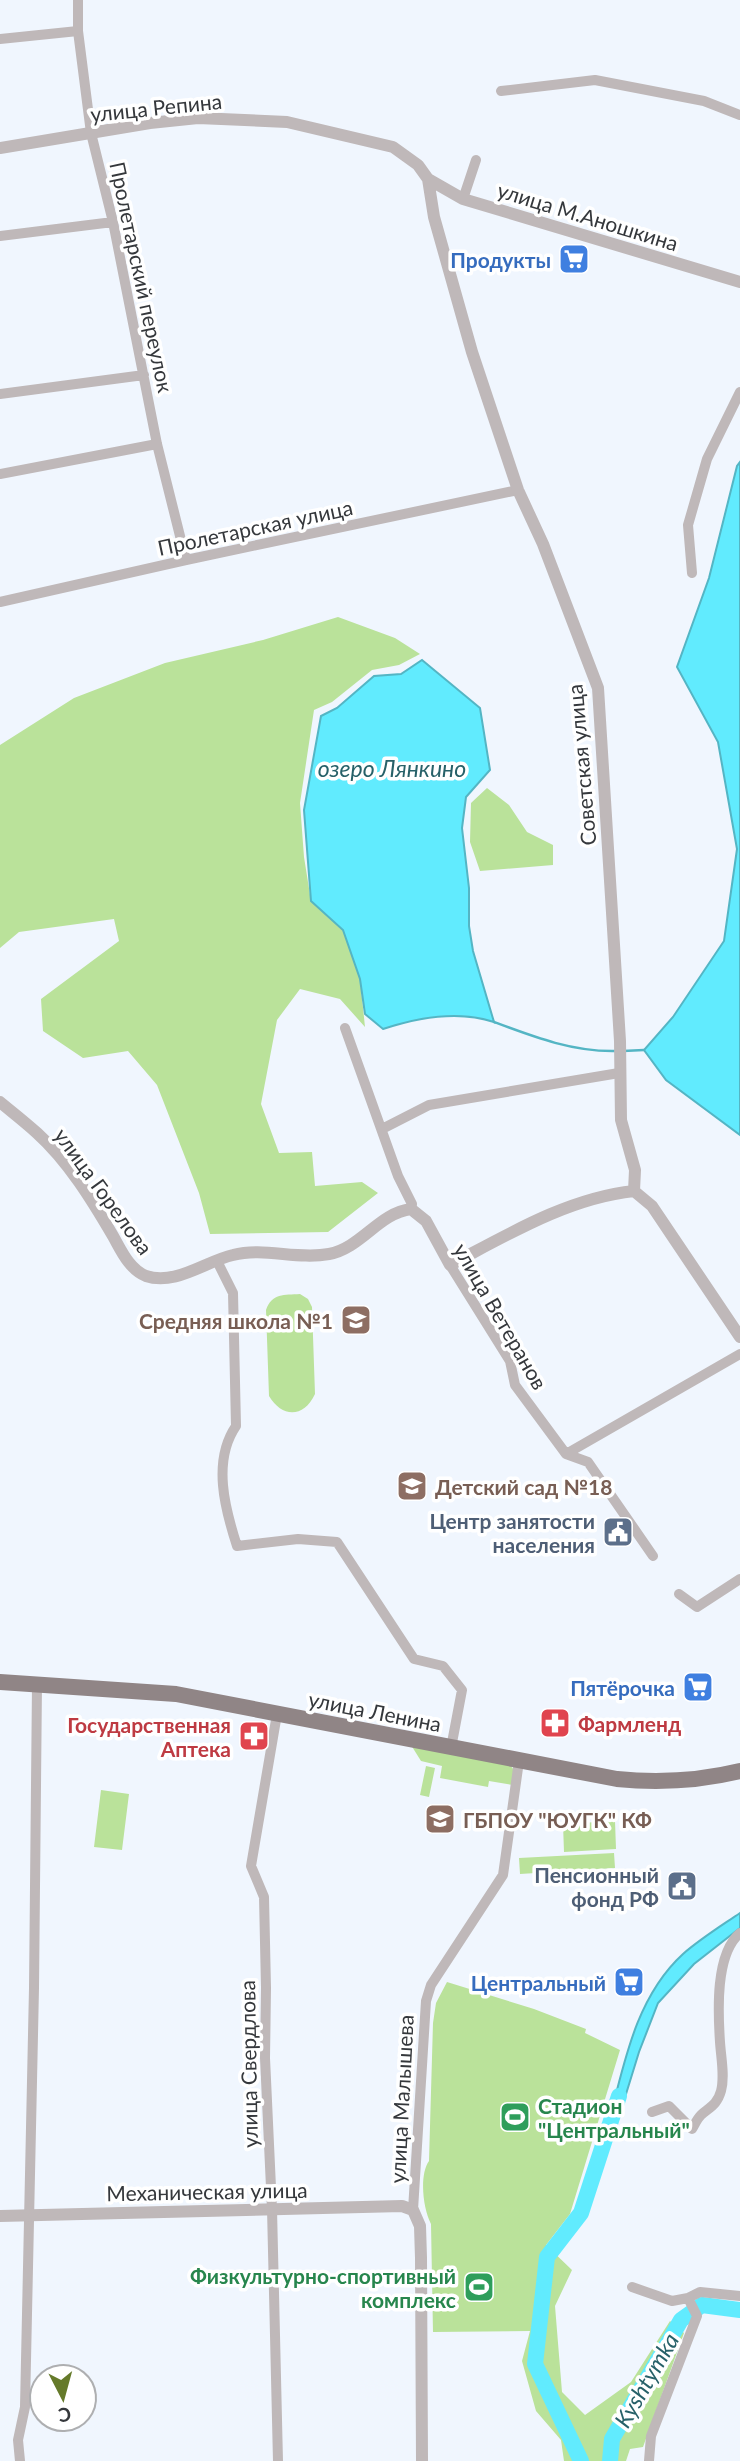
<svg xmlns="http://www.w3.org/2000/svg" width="740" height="2461" font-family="Lato,sans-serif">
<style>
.green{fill:#bae29a}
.water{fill:#61ebfe;stroke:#54b5c4;stroke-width:2}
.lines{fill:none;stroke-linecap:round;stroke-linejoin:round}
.stream{stroke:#54b5c4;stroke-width:2.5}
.river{stroke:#61ebfe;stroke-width:16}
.minor{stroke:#bfb8b9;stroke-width:10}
.tertiary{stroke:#bfb8b9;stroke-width:12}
.primary{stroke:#908586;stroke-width:16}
.labels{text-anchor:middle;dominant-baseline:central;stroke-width:7;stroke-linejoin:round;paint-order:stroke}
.street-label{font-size:21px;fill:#35383c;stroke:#fff}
.shop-label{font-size:21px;font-weight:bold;fill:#366cbe;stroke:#fff;text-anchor:end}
.education-label{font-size:21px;font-weight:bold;fill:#785e54;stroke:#fff;text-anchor:start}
.service-label{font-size:21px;font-weight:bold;fill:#4e5e75;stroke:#fff;text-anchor:end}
.health-label{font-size:21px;font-weight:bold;fill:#be3a42;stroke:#fff;text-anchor:start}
.leisure-label{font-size:21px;font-weight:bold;fill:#27864d;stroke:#fff;text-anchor:start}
.water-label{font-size:23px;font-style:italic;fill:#276169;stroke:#fff}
</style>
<rect width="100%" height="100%" fill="#f0f6fe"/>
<path class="green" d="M338,617L395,638L420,654L399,665L372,670L332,702L314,710L300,803L304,857L311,901L343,930L360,979L365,1027L340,999L300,989L277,1020L261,1104L279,1153L312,1152L315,1186L362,1182L378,1193L328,1232L210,1234L199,1193L157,1085L128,1051L83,1058L43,1031L41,999L119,941L114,919L19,932L0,948V745L74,698L165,663L263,640Z
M487,788L509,805L527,832L553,845V865L480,871L470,842L471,803Z
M300,1294L308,1299L312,1307L315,1394C304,1418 282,1418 269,1396L266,1310C272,1293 284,1295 300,1294Z
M411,1745L510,1765L514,1770L513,1785L489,1781L488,1787L440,1778L442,1766L421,1761Z
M426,1766L435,1768L429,1797L420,1795Z
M101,1790L129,1794L122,1850L94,1847Z
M615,1821L616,1849L564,1852L563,1824Z
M614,1853L615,1868L520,1874L519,1858Z
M447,1982L534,2009L586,2029L585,2033L620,2050L570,2214L546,2245L572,2270L555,2306L562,2392L585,2415L631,2382L670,2321L684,2333L643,2447L630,2449L626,2461H564L561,2440L536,2411L522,2361L530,2331L433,2332L431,2224C423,2209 419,2175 429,2161L433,2023L436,2003Z"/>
<path class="water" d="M740,462V1135L666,1080L644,1050L673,1017L724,941L737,849L718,742L677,667L709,578L737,466Z
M422,660L480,708L490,770L466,797L462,828L469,888V926L473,951L494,1022C458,1010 419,1017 383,1029L365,1014L360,979L343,930L311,901L304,810L321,716L337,708L374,676L401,674Z
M740,1913V1928L694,1964L658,2003L639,2052L618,2120L611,2114C625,2058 638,1995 683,1954C700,1939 721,1926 740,1913Z"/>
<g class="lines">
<path class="stream" d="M494,1022C534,1037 573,1052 616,1051
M623,1051L644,1050"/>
<path class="river" d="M581,2461L535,2364L547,2257L581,2213L619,2096
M610,2461L612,2439L681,2320L702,2305L740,2310"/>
<path class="minor" d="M78,0V31L91,133L113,222L157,444L186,560
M0,39L78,31
M501,91L595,80L704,101L740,115
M463,199L476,160
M0,236L113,222
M0,394L144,375
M0,474L157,444
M692,573L688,525L707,459L740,392
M0,602L186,560L518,490
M345,1028L398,1176L412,1204L411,1209
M382,1129L429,1105L619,1073
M217,1261L233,1293L236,1426C212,1461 225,1509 237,1546L298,1539L337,1542L414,1659L443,1666L462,1690L451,1748
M450,1265L510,1361L515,1385L566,1454L588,1462L653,1556
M566,1454L740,1354
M679,1594L697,1607L740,1579
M277,1714L251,1866L264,1897L266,1988L265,2058L272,2209L278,2461
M652,2112L669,2106L692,2129C695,2124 697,2119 701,2115C710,2107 717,2105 721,2091C725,2076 721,2058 720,2042C718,2012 715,1954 740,1933
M413,2210L426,2001L431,1985L503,1875L519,1761
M632,2287L672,2301L688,2298L700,2292L740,2296
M20,2461L18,2440L25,2407L34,1988L37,1684
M649,2461L651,2436L697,2316L688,2298"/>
<path class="tertiary" d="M0,148L150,123L198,118L287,122L393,147L418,165L428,179L463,199L740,282
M428,179L434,217L472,352L518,490L543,544L598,688L620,1041L621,1120L635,1170L634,1191
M0,1102C12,1112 25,1122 37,1133C68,1161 92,1200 113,1236C121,1250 129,1269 146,1276C175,1286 206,1261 233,1255C264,1247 297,1260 329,1254C361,1248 379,1213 411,1209L426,1221L450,1265C507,1235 568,1198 634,1191
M634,1191L652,1206L740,1337
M0,2216L402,2206L413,2210L420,2226L421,2258L422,2461"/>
<path class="primary" d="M0,1682L176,1694L617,1779C658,1783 699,1781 740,1771"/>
</g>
<defs>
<g id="supermarket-square" transform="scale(1.575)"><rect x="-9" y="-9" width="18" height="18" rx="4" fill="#3f7fe0" stroke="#fff"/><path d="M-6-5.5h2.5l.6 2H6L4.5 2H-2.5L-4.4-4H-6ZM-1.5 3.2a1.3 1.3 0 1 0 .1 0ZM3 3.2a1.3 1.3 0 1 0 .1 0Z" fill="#fff"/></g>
<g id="school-square" transform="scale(1.575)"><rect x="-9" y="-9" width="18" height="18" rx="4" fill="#8d6e63" stroke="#fff"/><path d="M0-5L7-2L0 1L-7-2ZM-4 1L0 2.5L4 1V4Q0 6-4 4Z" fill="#fff"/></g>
<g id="civic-square" transform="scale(1.575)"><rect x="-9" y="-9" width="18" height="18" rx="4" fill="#5c6f8a" stroke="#fff"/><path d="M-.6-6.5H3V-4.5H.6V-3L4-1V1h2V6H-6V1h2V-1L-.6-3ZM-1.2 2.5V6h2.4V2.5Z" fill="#fff"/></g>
<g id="pharmacy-square" transform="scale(1.575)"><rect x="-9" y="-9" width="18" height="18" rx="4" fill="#e0444e" stroke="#fff"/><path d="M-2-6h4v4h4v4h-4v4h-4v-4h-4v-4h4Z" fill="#fff"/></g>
<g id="university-square" transform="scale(1.575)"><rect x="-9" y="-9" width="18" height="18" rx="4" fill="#8d6e63" stroke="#fff"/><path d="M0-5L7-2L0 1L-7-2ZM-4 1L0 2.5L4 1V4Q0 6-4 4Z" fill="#fff"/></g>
<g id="stadium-square" transform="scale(1.575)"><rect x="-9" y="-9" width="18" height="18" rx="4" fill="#2e9e5b" stroke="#fff"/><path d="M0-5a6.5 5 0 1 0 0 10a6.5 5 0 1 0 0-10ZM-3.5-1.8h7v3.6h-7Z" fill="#fff"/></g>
</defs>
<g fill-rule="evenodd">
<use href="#supermarket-square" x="574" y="259"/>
<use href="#school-square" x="356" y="1320"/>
<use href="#school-square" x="412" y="1486"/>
<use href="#civic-square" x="618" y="1532"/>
<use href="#supermarket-square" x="698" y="1687"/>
<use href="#pharmacy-square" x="555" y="1723"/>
<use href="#pharmacy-square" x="254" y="1736"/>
<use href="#university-square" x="440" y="1819"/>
<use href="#civic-square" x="682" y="1886"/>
<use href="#supermarket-square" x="629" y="1982"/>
<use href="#stadium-square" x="515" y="2117"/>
<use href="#stadium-square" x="479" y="2287"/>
</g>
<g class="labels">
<g class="street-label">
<text transform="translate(156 107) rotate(-6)">улица Репина</text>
<text transform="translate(588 216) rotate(17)">улица М.Аношкина</text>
<text transform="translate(142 277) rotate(78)">Пролетарский переулок</text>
<text transform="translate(255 527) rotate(-12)">Пролетарская улица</text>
<text transform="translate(581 765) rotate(-95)">Советская улица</text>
<text transform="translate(104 1191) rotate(54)">улица Горелова</text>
<text transform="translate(501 1316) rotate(60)">улица Ветеранов</text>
<text transform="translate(375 1711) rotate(11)">улица Ленина</text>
<text transform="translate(248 2064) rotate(-91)">улица Свердлова</text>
<text transform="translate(401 2099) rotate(-87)">улица Малышева</text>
<text transform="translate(207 2191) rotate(-1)">Механическая улица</text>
</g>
<g class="shop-label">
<text x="551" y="259">Продукты</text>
<text x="675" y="1687">Пятёрочка</text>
<text x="606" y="1982">Центральный</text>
</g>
<g class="education-label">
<text x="333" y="1320" text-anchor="end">Средняя школа №1</text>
<text x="435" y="1486">Детский сад №18</text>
<text x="463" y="1819">ГБПОУ "ЮУГК" КФ</text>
</g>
<g class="service-label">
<text x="595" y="1520">Центр занятости<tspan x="595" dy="24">населения</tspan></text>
<text x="659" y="1874">Пенсионный<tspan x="659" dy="24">фонд РФ</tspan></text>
</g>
<g class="health-label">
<text x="578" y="1723">Фармленд</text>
<text x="231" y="1724" text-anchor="end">Государственная<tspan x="231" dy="24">Аптека</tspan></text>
</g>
<g class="leisure-label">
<text x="538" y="2105">Стадион<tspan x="538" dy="24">"Центральный"</tspan></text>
<text x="456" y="2275" text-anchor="end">Физкультурно-спортивный<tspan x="456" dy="24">комплекс</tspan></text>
</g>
<g class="water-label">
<text x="392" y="768">озеро Лянкино</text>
<text transform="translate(646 2380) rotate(-60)">Kyshtymka</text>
</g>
</g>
<g transform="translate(63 2398) rotate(174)"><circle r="33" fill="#ffffff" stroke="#aeafb1" stroke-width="2"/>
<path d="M0-5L12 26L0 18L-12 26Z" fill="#657a2a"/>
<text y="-10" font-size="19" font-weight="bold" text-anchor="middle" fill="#35383c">С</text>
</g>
</svg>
